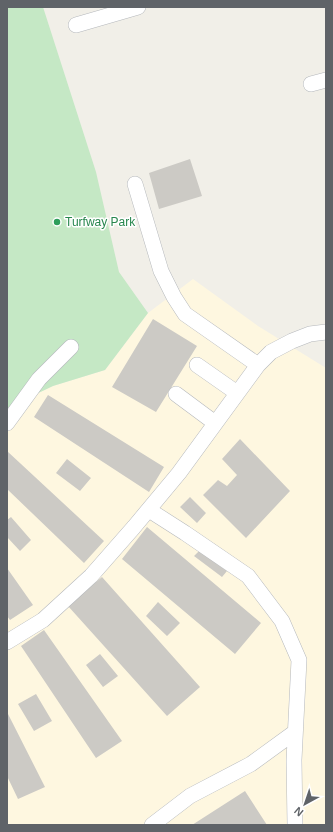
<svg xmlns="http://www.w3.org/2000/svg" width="333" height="832" font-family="Helvetica,sans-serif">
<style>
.commercial{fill:#fef7e0}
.green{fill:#c5e8c5}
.building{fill:#cccac5}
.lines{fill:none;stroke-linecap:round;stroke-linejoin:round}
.minor-casing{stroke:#b5b8bc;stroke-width:16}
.minor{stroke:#fff;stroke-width:15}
.leisure-dot{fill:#2e9e5b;stroke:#fff;stroke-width:1.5}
.labels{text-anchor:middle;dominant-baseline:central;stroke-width:3;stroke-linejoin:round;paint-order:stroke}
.leisure-label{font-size:12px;fill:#27864d;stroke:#fff;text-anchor:start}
</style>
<rect width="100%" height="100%" fill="#f1efe8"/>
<path class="commercial" d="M193,279L258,326L326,368V825H7V415L17,403L53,386L105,370L148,313Z"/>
<path class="green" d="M7,7H43L96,172L119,272L148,313L105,370L53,386L7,408Z"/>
<path class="building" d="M190,159L202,196L159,209L149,173Z
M153,319L197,346L156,412L112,387Z
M48,395L164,467L149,492L34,417Z
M240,439L290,491L246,538L203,495L218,480L227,486L237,475L222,459Z
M7,451L104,541L84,563L7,489Z
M67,459L91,478L80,491L56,473Z
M190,497L206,513L197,523L180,507Z
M11,517L31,540L20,551L7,537V520Z
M147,527L261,623L235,654L122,559Z
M199,551L227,571L222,577L194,556Z
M7,568L33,605L10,620L7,616Z
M102,577L200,687L167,716L68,606Z
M158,602L180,623L167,636L146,616Z
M44,630L122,741L96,758L21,646Z
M100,654L118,676L103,687L86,665Z
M36,694L52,721L34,731L18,704Z
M7,712L45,787L18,799L7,776Z
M245,791L267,825H192Z"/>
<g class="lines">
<g class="minor-casing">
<path id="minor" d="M76,25L138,7
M311,84L326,80
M135,184L161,271L174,297L185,314L258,365
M197,365L237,393
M176,394L215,423
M7,423L39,379L71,347
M149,510L185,533L248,576L282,621L299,660L294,760L295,825
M7,642L43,620L91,576L134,527L179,473L258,365L271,352L292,341L310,334L326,332
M152,825L190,796L251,764L295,732"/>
</g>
<use href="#minor" class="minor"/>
</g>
<circle class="leisure-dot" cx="57" cy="222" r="4"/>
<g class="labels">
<g class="leisure-label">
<text x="65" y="222">Turfway Park</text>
</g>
</g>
<rect width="333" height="832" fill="none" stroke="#5f6368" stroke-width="16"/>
<g transform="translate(305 804) rotate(220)" stroke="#ffffff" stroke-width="3" paint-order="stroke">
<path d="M0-3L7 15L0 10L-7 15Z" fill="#5f6368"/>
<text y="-6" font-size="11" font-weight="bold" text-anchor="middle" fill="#5f6368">N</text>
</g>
</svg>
